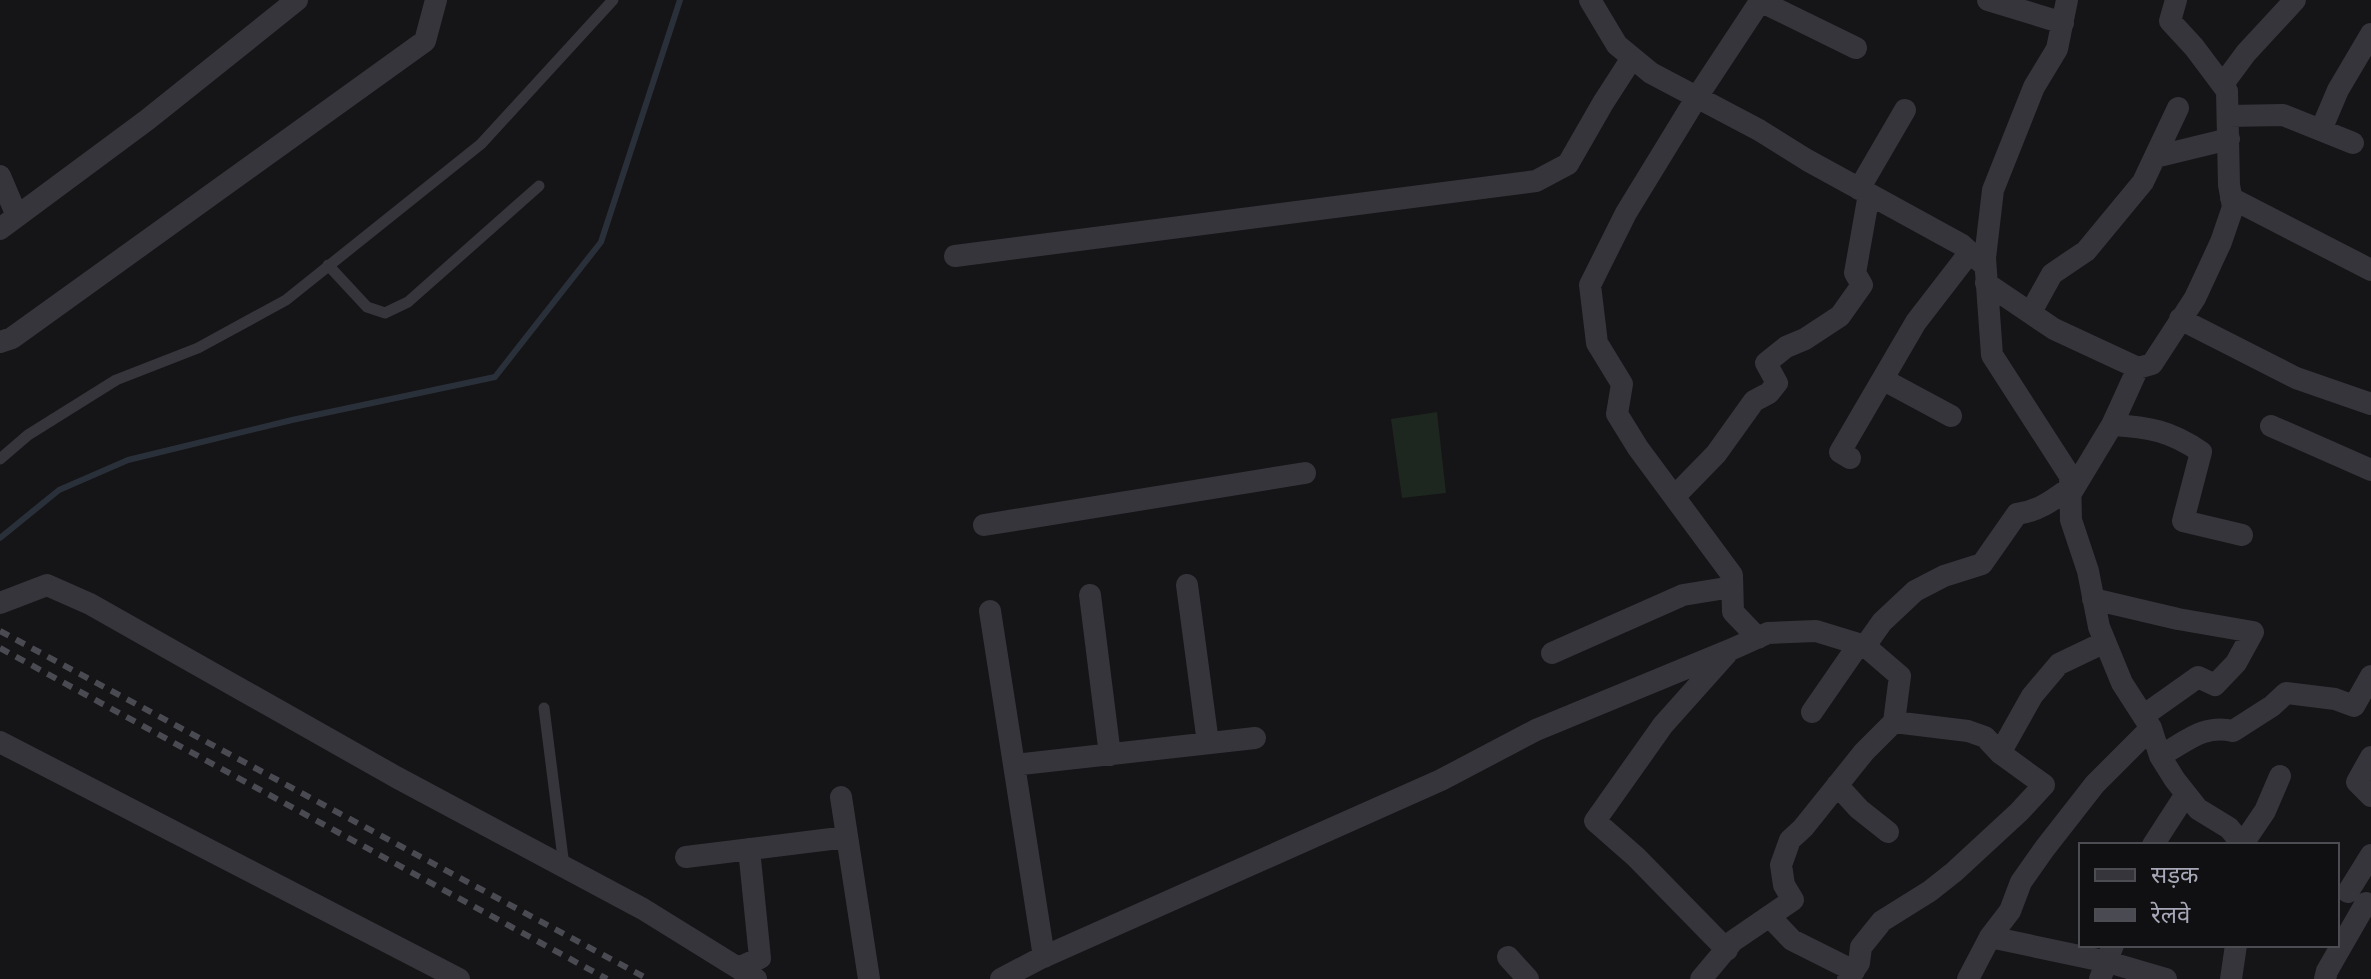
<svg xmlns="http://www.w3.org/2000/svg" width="2371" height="979" font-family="Arial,'Noto Sans Devanagari',sans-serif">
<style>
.green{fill:#1e2620}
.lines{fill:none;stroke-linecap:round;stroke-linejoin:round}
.stream{stroke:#2a303a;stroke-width:6}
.service{stroke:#35353b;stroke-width:11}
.minor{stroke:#35353b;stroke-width:22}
.rail{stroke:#4a4b52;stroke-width:6;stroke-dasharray:10 8;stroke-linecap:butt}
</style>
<rect width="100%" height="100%" fill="#151416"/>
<path class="green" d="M1437,412L1446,493L1402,498L1391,419Z"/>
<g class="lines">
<path class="stream" d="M0,538L59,490L128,460L292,420L495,377L601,242L680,0"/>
<path class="service" d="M328,265L367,307L385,313L408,302L539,186
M0,459L28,435L116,380L198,348L286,300L481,144L613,0
M544,708L564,866"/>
<path class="minor" d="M1590,0L1617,45L1651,73L1759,130L1807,160L1962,245L1985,266
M1988,0L2063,23
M2067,0L2057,49L2034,87L1993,190L1985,258L1992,355L2070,476L2071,520L2088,571L2099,627L2122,683L2151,728L2160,756L2175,780L2198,809L2229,828L2243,845
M1760,1L1856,48
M2223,84L2246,53L2295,0
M2228,116L2283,115L2353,143
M2321,130L2338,90L2371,34
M2155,157L2229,139
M0,176L17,216
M1859,189L1905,110
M2231,198L2371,270
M0,229L147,120L297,0
M955,256L1536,181L1568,164L1603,103L1632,58
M1986,283L2054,329L2138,368
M2031,312L2052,274L2086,251L2143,182L2178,108
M2180,319L2296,378L2371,404
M0,342L12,338L425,41L436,0
M1884,380L1951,416
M2112,425C2149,427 2171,431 2201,452L2183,521L2242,535
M2271,426L2371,470
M1850,458L1840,452L1916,322L1970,252
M2071,493L2112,425L2138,368L2152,364L2195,298L2221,242L2233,207L2229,185L2227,91L2194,47L2170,21L2176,0
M1675,496L1716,454L1754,401L1769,393L1777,383L1766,363L1786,347L1805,339L1840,316L1862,285L1855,273L1869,194
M984,525L1305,473
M1187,585L1208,743
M1090,595L1110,755
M2093,599L2178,619L2253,632L2236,663L2215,685L2198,677L2143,716
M0,603L47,585L90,604L396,777L643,909L756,979
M990,611L1044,957
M1758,638L1733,612L1732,575L1638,448L1617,414L1622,384L1597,343L1590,285L1626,213L1697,97L1761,0
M1865,646L1882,622L1915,591L1944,576L1982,564L2017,514C2039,511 2053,500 2071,487
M1552,653L1683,595L1732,587
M1812,712L1859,644
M0,742L459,979
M2000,753L2032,696L2059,664L2105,642
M2160,756C2186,742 2203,724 2233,731L2272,706L2286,693L2335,699L2354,706L2371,676
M2371,757L2357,782L2371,796
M1014,765L1255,738
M1837,785L1859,809L1888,832
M841,797L869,979
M2153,845L2186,794
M2242,845L2265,811L2280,776
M686,857L847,837
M2348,892L2371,855
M1770,917L1792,940L1854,971
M1990,937L2108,962L2166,979
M1727,950L1636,857L1595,821L1663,725L1730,650L1768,633L1816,631L1865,646L1900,676L1894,722
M1508,957L1528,979
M738,968L760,958L749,849
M1001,979L1039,959L1441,780L1536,730L1730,650
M1701,979L1733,941L1793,900L1784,885L1781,865L1790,840L1803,828L1864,752L1894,722L1968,731L1985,737L2000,753L2044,785L2019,812L1954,872L1930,891L1882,921L1861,947L1859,963L1848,979
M1968,979L1990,937L2010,911L2021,882L2045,848L2095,784L2151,728
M2100,979L2113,945
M2231,979L2236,945
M2325,979L2327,971L2366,903"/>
<path class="rail" d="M0,631L648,979
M0,648L607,979"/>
</g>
<rect x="2079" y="843" width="260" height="104" fill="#100f11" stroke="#4c4c53" stroke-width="2"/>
<rect x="2095" y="869" width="40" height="12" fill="#35353b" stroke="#4c4c53" stroke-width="2"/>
<text x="2151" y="883" font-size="24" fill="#a6a8b7">सड़क</text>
<rect x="2095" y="909" width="40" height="12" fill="#4a4b52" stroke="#4c4c53" stroke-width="2"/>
<text x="2151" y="923" font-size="24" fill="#a6a8b7">रेलवे</text>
</svg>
